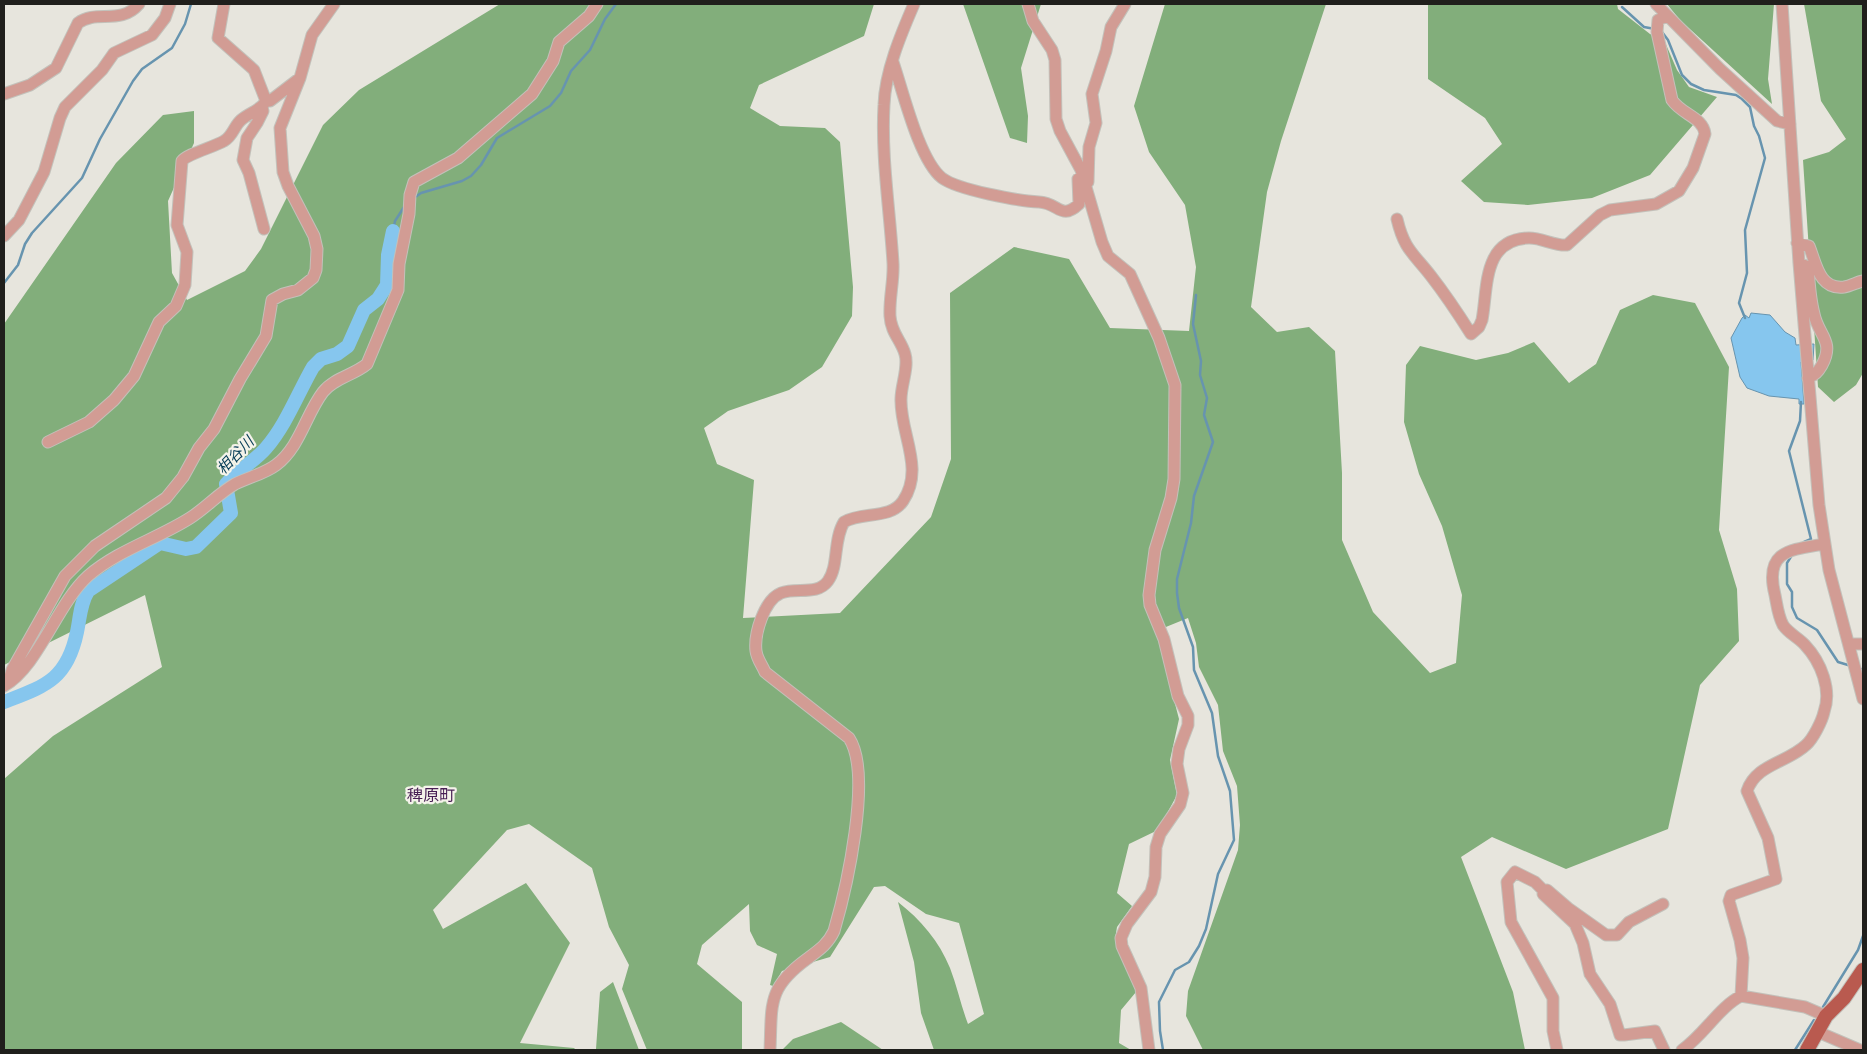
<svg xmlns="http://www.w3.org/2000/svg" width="1867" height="1054" font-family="Arial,'Noto Sans JP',sans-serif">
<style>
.forest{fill:#82ae7b}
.water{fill:#86c6ee;stroke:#6794af}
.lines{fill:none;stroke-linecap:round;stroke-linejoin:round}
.stream{stroke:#6794af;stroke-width:2.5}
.river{stroke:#86c6ee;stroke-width:14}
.minor-casing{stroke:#c3c1ba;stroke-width:13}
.major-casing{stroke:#c3c1ba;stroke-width:16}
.minor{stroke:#d29c94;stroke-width:11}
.major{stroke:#b95a4f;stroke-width:14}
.labels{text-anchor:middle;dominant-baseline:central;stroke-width:4.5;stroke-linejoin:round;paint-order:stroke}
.water-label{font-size:15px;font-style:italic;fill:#053b56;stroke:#f4f3ea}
.quarter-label{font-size:16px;fill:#471f54;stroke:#f4f3ea}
</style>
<rect width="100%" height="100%" fill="#e7e5dd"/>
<path class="forest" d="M500,4H874L864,36L759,85L750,108L780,126L825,128L840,142L853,287L852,316L822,367L789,390L728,411L704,428L717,464L754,480L743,618L840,613L931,517L951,459L950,293L1014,247L1069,259L1110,328L1189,331L1196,267L1185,205L1149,152L1134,106L1165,4H1326L1281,141L1267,192L1251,307L1277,332L1309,327L1335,351L1342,473V540L1373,612L1430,673L1456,663L1462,595L1442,526L1419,474L1404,422L1406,365L1420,346L1476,360L1508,353L1534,342L1569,383L1596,364L1620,310L1653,295L1695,303L1729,367L1719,530L1737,589L1739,641L1700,685L1668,829L1566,869L1492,837L1461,857L1513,992L1525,1050H1203L1186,1016L1188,991L1238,850L1240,825L1237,786L1223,751L1218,705L1199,667L1196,643L1188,618L1156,631L1179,719L1170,760L1177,795L1158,830L1129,844L1117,893L1132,906L1117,927L1115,939L1136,992L1121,1010L1119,1043L1131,1050H934L921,1013L914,962L898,902C921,920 939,941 950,968C957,986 961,1006 968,1024L984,1014L959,923L926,914L885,886L874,887L830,957L782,971L773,986L770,985L777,954L757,945L750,931L749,904L702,945L697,964L742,1002V1050H647L622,989L629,965L609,927L592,868L529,824L507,830L433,910L443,929L526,883L570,943L520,1043L574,1048L576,1050H4V779L53,736L162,667L145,595L4,665V324L116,163L163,115L194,111V143L168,201L172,273L187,300L245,271L261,249L323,125L359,90Z
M963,4H1041L1021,68L1028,116L1027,143L1010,138Z
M1428,4H1617L1618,9L1650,34L1664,40L1677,70L1689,87L1717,97L1650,175L1592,198L1528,205L1484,202L1461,181L1502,144L1485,118L1428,79Z
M1667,4H1774L1768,79L1772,104L1680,20Z
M1804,4H1863V373L1856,385L1834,402L1818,387L1803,160L1829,152L1846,139L1821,101Z
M613,982L639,1050L596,1049L600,992Z
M841,1022L883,1050H782L793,1039Z"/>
<path class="water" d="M1751,313L1770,315L1785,332L1795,338L1796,345L1814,344L1813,360L1801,362L1804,404H1799V399L1769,396L1747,388L1740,377L1731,338L1742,318L1745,315L1749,318Z"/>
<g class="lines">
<path class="stream" d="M1622,7L1644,27L1655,29
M1662,32L1668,40L1682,75L1691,84L1704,90L1736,95L1742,99L1750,107L1754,126L1759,136L1765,158L1745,230L1747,273L1739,303L1745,318
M414,198L421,193L462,181L471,176L481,165L497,138L550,106L561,93L571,71L590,50L605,19L616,4
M393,231L395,221L406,204
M4,283L18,265L25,244L32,233L82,178L100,139L133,81L142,69L172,48L185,24L191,4
M1801,402L1800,421L1789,451L1811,539L1804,542
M1792,555L1787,563V584L1792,592V607L1797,618L1817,630L1838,662L1848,665
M1862,669H1863
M1823,1007L1858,950L1863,936
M1163,1050L1160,1031L1159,1002L1175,970L1189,962L1199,946L1206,929L1218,874L1234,840L1230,791L1218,756L1212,713L1194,670L1193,647L1179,608L1177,593V579L1191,523L1194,496L1213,442L1204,415L1207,398L1200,375L1201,361L1193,324L1196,295
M1795,1050L1814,1020"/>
<path class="river" d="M4,702C45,686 67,680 77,632C80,618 80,604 88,591L160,543L186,549L196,547L231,513L226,484C238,470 255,461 266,448C286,425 298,393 313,367L321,359L337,354L348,346L364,310L378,299L387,285L388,255L393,231"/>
<g class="minor-casing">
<path id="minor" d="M224,4L218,38L254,70L266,101H270L300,78
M1028,4L1033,21L1052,50L1055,60L1056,119L1060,131L1081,170L1102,242L1108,256L1130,274L1159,338L1175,385L1174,479L1171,498L1155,550L1149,595L1150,605L1164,639L1178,696L1188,716V725L1179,749L1177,764L1183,793L1180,805L1160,834L1156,847L1155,877L1151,892L1127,924L1121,938L1122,946L1141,988L1149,1050
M1656,4L1720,69L1777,121L1790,124
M1782,4L1799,263L1819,505L1829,570L1863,699
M893,62C903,91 919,160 942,178C958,190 1019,201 1039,202C1059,203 1061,221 1079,204L1078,179
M4,94L30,85L56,68L78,23C97,9 120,26 139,4
M262,107L263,111L257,123L247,138L243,160L249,173L264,229
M1088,182L1089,147L1096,123L1092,94L1106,51L1111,27L1125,4
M1397,219C1404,249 1413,253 1431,276C1445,294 1459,315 1471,334L1479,327L1482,320C1488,289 1482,239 1529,238C1543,238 1554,246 1567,245L1600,215L1610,210L1656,204L1679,191L1693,168L1705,134C1703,117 1682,115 1672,100L1657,32L1658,20L1667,16
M4,236L19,220L44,172L60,118L65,107L102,70L114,53L152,35L165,18L170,4
M1797,243L1809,246C1816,263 1819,290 1844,287C1851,286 1857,282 1863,281
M1799,263L1808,267C1809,283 1810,299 1814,314C1818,335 1835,341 1822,365C1818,372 1815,375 1808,378
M48,442L89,422L114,400L134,376L159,322L176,306L185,285L187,252L177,225L182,161C187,154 214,147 224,141C233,136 234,126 241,120C250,112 260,111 266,101
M1849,644H1863
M8,683L12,670L65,576L95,546L166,498L183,477L199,448L214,429L240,379L266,336L272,300L283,294L298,290L313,278L316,270L317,249L314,236L288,186L283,172L280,128L300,78L312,35L334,4
M4,686C38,667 57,604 88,576C118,550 157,539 190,518C206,508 219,493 235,484C249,477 264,474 276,465C300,447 306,414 323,392C334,378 354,375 367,364L398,290L399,264L409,214L410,195L414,182L458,158L532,94L553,61L559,42L589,16L597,4
M1545,892L1535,882L1515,872L1507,882L1511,922L1553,998V1031L1557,1050
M1663,904L1629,922L1617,935H1606L1568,908L1547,890L1543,894L1575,924L1583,943L1590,974L1610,1004L1620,1035H1624L1655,1031L1664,1050
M1741,996L1743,958L1740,940L1729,901L1731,895L1776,879L1768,838L1747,791C1756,764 1787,763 1806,745C1813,739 1822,721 1824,712C1832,690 1821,662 1805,645C1799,638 1788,633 1783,625C1778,616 1777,605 1775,595C1764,551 1789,550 1824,544
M1818,1032L1860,1050
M770,1050C772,1004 767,988 807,959C819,950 828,944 834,931C846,890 873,774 849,738L765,672C762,665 757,659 756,651C754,634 764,600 781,593C797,587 817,596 828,581C839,566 833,540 844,522C862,511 890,520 903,501C925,468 900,434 901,399C901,385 909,367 905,354C901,340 891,333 890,316C889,298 894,281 893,263C890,211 881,157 884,105C885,72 901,34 914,4
M1682,1050C1704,1035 1719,1007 1741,996L1805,1007L1826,1016"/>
</g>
<g class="major-casing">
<path id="major" d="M1807,1050L1826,1016L1844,998L1863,970"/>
</g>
<use href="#minor" class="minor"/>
<use href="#major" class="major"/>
</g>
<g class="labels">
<g class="water-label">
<text transform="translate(235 455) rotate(-46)">相谷川</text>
</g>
<g class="quarter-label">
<text x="431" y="795">稗原町</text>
</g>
</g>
<rect width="1867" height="1054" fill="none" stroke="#201f1c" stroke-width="10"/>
</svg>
